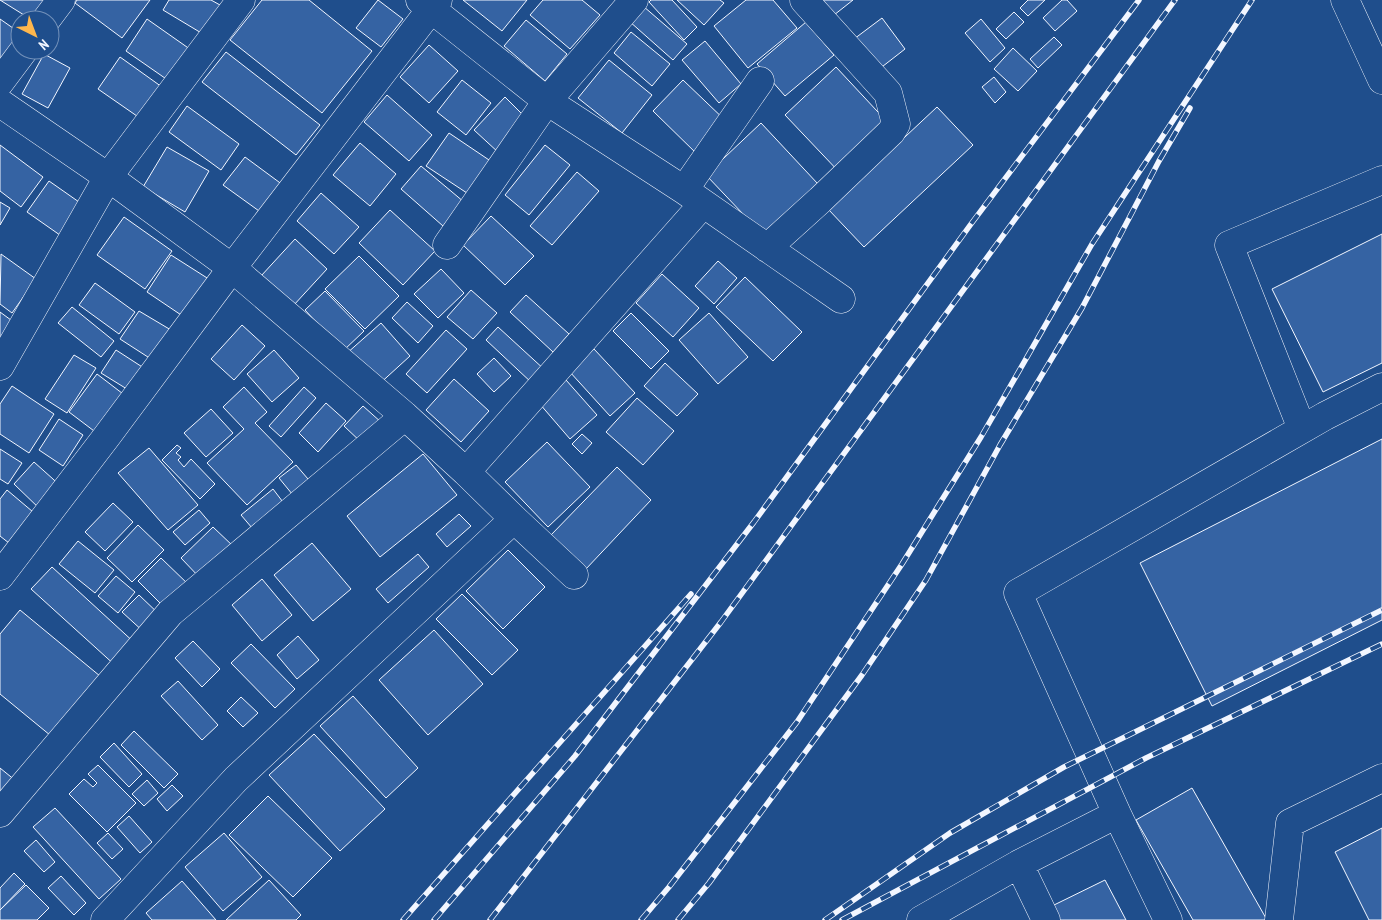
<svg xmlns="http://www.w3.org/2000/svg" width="1382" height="920" font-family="'PT Sans Narrow',sans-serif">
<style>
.building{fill:#3563a3;stroke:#f2f6ff}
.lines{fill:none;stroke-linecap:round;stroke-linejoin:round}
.minor-casing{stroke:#f2f6ff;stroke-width:29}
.minor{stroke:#1f4e8c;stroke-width:28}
.rail-casing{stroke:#f2f6ff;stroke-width:5.5}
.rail{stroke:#1f4e8c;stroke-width:4;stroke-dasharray:11;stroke-linecap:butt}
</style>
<rect width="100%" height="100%" fill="#1f4e8c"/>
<path class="building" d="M0,0H49L36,20H32Z
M77,0H150L122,38L75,3Z
M169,0H211L220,5L203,34L163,10Z
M262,0H309L372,51L322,113L230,40Z
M378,0L403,19L381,47L356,28Z
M463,0H527L502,31Z
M543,0H582L600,15L570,49L530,15Z
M651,0H672L697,27L684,40L649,2Z
M677,0H720L724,3L704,25Z
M746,0H773L797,28L748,68L714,26Z
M812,0H853L829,19Z
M1028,0H1045L1028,16L1020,8Z
M1062,0H1067L1077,11L1055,31L1043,18Z
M643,6L687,44L673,60L629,21Z
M1014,12L1024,22L1006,39L996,29Z
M882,18L905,49L878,70L854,39Z
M0,19L20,33V50L0,76Z
M147,19L194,52L172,83L126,51Z
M981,19L1005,48L990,62L965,33Z
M526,20L567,54L545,81L504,46Z
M806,22L834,55L785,96L757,64Z
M631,32L670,64L652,86L614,53Z
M1054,37L1062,45L1038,68L1030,59Z
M705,41L741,84L719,103L682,60Z
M429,45L458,71L429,103L400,77Z
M1013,48L1037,71L1018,91L994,69Z
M226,52L320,125L296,155L202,82Z
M44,54L70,68L48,108L22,94Z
M120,57L169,92L147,123L98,89Z
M609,60L652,95L622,133L578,98Z
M836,67L891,126L841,174L785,115Z
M994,77L1006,92L995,103L982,87Z
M462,80L491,103L466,135L437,112Z
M683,80L728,123L698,155L653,111Z
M387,95L432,135L409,161L364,122Z
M505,97L529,121L499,153L474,130Z
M187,106L239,144L221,170L169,132Z
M937,107L973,145L864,247L828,209Z
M761,123L818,184L763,235L706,175Z
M449,133L495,164L473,197L426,166Z
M360,143L396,174L370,206L333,175Z
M0,145L43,177L21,207L0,191Z
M545,145L570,165L529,215L505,195Z
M167,147L209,171L185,212L143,187Z
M245,157L287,188L266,216L223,185Z
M421,166L464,202L443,226L401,189Z
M577,172L599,191L552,245L530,226Z
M49,181L89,209L67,240L27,212Z
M321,193L359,227L334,254L297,221Z
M0,202L10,208L0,225Z
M390,210L435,251L403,285L359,243Z
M491,216L534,256L505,285L463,245Z
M124,217L172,251L145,289L97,255Z
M1382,234V363L1323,392L1272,289Z
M295,239L327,269L293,306L261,276Z
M1,254L36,279L12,313L0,304Z
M171,255L215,283L190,321L147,292Z
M359,256L399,296L365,329L325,289Z
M718,261L737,278L714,304L695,286Z
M441,269L464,293L438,318L414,294Z
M662,274L699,308L673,337L636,303Z
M745,277L802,332L773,361L716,307Z
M95,283L135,312L119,334L79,305Z
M471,290L497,313L473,339L447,317Z
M325,291L364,331L343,351L305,310Z
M526,295L569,334L553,352L510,312Z
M407,302L433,326L418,343L392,318Z
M72,307L114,341L101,357L58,323Z
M139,311L176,333L151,359L120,339Z
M0,312L15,323L0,343Z
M631,313L669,351L651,369L613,331Z
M709,313L748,357L718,384L679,340Z
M381,323L410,356L376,387L346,354Z
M242,325L265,346L234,380L211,359Z
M498,327L546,371L533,384L486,340Z
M446,330L467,349L427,393L406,374Z
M594,349L635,393L610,416L569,371Z
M116,350L150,372L135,394L101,373Z
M274,350L299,378L272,402L247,374Z
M74,355L96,368L67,413L45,399Z
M494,358L511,376L494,392L477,374Z
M665,363L698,394L677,416L644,386Z
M97,374L131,400L102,437L69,412Z
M454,379L489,411L461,442L426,410Z
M566,380L597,415L570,439L539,403Z
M12,386L54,414L29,453L0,434V404Z
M244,387L267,412L255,423L293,462L247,505L207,463L244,429L223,407Z
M304,387L316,398L281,437L269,426Z
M637,398L674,431L643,465L606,432Z
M326,403L346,421L318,452L299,433Z
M363,406L382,423L363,444L344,426Z
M211,409L233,433L206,457L184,433Z
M59,419L83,435L63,466L39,450Z
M582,434L592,443L582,454L572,444Z
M1382,439V620L1212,706L1140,563Z
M547,442L590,487L548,527L505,482Z
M177,445L181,448L176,453L181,457L178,460L184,467L191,459L215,484L200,499L162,460Z
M149,448L198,505L168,530L118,473Z
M0,449L22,463L8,484L0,479Z
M423,454L457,495L380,557L347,516Z
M34,462L63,488L42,511L14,484Z
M296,465L314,486L297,500L279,478Z
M617,467L651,500L585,570L550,536Z
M273,489L289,510L258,535L241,515Z
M7,490L39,517L14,547L0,536V499Z
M113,503L133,522L105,551L85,532Z
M199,510L210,523L185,545L173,532Z
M459,514L471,526L447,547L436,534Z
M138,525L164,550L132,582L107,558Z
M213,527L234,547L201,579L181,558Z
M78,541L114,570L95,593L59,564Z
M312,543L351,589L313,621L274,575Z
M508,550L545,587L503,629L466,591Z
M418,554L429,567L388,603L376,589Z
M161,558L190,586L166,609L138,581Z
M52,567L137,645L117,667L31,589Z
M116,576L135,592L118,613L98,596Z
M262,579L292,615L262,641L232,605Z
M462,594L518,650L492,675L436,619Z
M139,595L161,616L145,633L122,612Z
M20,610L106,681L56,740L0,694V634Z
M434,630L483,684L428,735L379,680Z
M298,636L319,660L297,679L277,655Z
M193,641L220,669L202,687L175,658Z
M251,644L295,689L275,708L231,663Z
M178,681L218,725L202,740L161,696Z
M353,696L418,768L386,798L320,726Z
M241,697L258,713L243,727L227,711Z
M134,731L178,774L164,788L121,745Z
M314,734L385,809L340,851L269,775Z
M114,743L142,774L129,787L100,757Z
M98,765L136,803L107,832L69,794L84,779L93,787L97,783L88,774Z
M0,768L16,781L0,800Z
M147,780L158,793L144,806L132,794Z
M172,785L183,796L167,811L157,799Z
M1192,788L1267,920H1193L1136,820Z
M268,796L332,858L293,897L229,835Z
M55,808L121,879L99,899L33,827Z
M129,816L152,842L140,853L117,827Z
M1382,828V920H1369L1335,852Z
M108,833L123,849L112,859L97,843Z
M224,833L262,877L223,911L185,867Z
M36,840L55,862L44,872L24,851Z
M14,873L25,884L0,910V888Z
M61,876L86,903L74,915L48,888Z
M269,880L301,915L296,920H226Z
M1105,880L1126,920H1059L1052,906Z
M182,881L216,920H152L146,913Z
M26,885L49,908L37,920H0V910Z"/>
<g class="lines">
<g class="minor-casing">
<path id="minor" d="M420,0L547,101L684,190L841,299
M1345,0L1382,80
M46,20L61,0
M0,82L24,50
M0,103L108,177L232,268L405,416L466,472L514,519L574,575
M684,190L760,81
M447,245L547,101L634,0
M767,248L820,200L891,132L896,124L888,93L804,0
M0,366L108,177L241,0
M1302,429L1229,245L1382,180
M466,472L703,204
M0,576L107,436L232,268L438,0
M0,813L170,613L405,416
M1117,814L1018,593L1325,416L1382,387
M105,920L236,779L514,519
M921,920L1019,864
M1046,920L1019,864L1117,814L1168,920
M1279,920L1290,823L1382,778"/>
</g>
<use href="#minor" class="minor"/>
<g class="rail-casing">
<path id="rail" d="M403,920L691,594
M434,920L575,756L754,522L971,224L1139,0
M490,920L721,622L1175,0
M641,920L669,887L797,722L902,564L981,437L1092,244L1252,0
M678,920L709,883L862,675L926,580L1000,445L1082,308L1159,161L1190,108
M825,920L950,833L1064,767L1382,610
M842,920L1146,758L1382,644"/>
</g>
<use href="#rail" class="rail"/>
</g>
<g transform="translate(35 35) rotate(138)"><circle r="24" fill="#1f4e8c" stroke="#7391ba"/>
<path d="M0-4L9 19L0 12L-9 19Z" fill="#ffb74d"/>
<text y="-8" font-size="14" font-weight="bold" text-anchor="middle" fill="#f2f6ff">N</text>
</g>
</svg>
